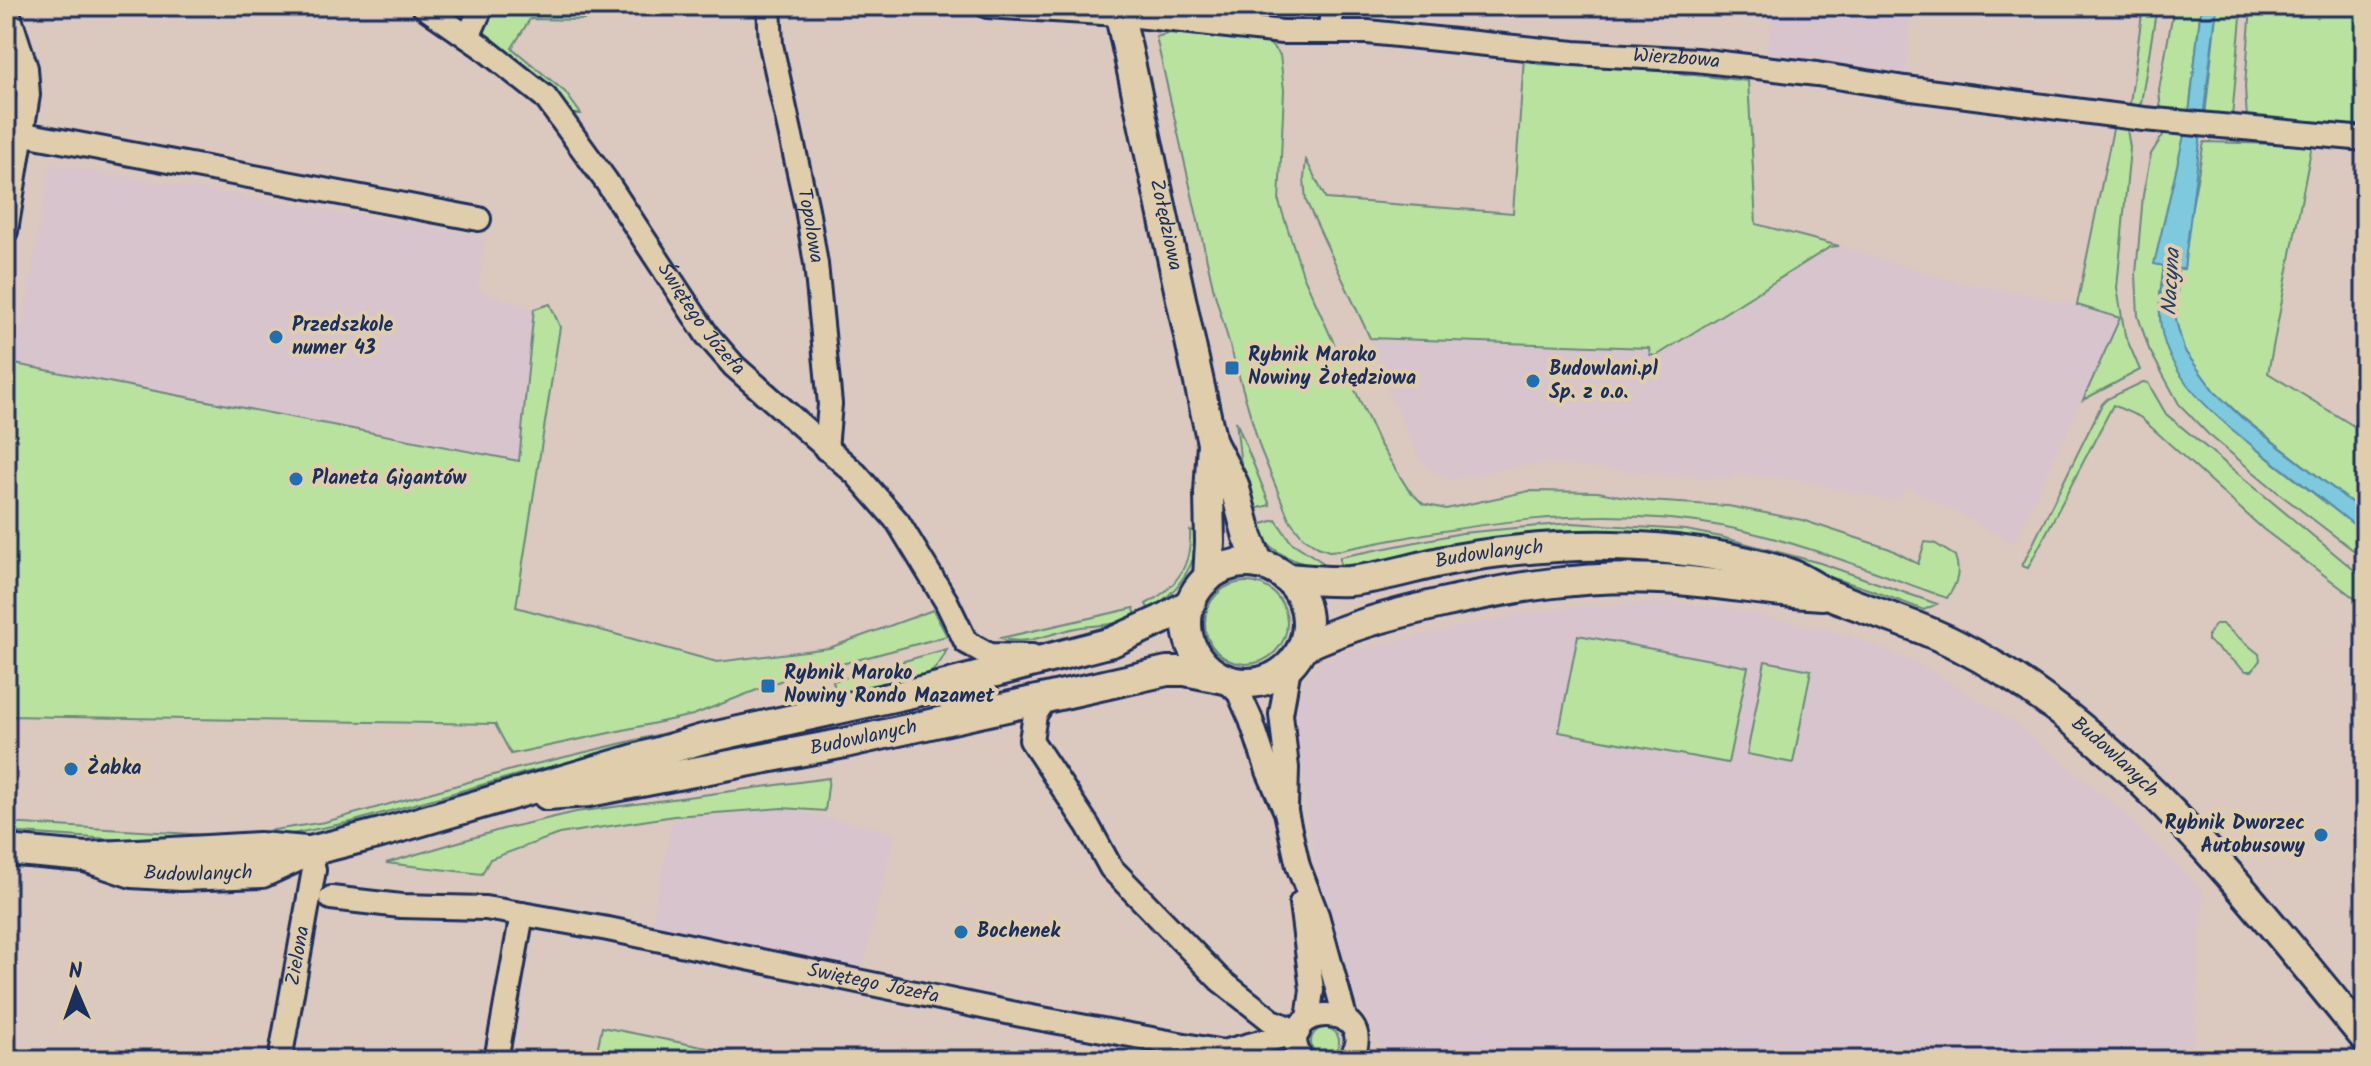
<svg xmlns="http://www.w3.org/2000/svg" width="2371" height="1066" font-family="Kalam,sans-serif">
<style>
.built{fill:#d8c4cd}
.green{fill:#b9e29f;stroke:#6a887e;stroke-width:2}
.water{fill:#7ec9de;stroke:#568bab;stroke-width:2}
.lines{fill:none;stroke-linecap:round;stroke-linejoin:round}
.minor-casing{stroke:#1b2f5e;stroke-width:28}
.tertiary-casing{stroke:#1b2f5e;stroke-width:34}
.minor{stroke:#dfcdab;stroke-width:22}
.tertiary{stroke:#dfcdab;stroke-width:28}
.poi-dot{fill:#1f6fb2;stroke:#dfcdab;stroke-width:3}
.labels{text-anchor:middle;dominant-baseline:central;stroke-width:8;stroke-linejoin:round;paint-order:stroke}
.street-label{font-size:20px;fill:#1b2f5e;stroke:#dfcdab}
.poi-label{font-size:20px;font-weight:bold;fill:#1b2f5e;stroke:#dfcdab;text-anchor:start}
.water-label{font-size:22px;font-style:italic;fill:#253e6b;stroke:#dfcdab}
</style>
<rect width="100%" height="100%" fill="#dbc8bf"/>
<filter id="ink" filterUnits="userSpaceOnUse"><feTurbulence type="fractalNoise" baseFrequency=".0125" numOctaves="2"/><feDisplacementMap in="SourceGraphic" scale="16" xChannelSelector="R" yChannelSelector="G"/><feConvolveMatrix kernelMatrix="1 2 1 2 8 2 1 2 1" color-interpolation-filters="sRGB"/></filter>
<g filter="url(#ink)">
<path class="built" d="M1773,6H1909L1906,78L1767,53Z
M51,164L485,237L478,290L534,309L520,461L15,364Z
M1839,246L1944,279L2085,306L2120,318L2014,543L1906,486L1900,499L1891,501L1798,480L1737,474L1729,479L1546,464L1505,468L1453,480L1438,475L1422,462L1381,376L1370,338L1650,348V355L1672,347L1830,247Z
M1671,602L1726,608L1849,635L1920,664L2013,722L2121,810L2203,891L2192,1060H1388L1344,976L1318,875L1307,813L1296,726L1297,697L1307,677L1318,664L1344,652L1521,614L1588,605Z
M782,808L895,833L861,973L653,930V920L674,816Z
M1098,1043L1185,1060H1095Z"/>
<path class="green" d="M2143,6H2157L2141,103L2136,108L2119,107L2120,104H2130Z
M2174,6H2201L2189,114L2161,111L2159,90Z
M2217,6H2242L2232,117L2205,116Z
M2251,6H2365V130L2247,119L2245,87Z
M508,8L582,10L584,20L530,19L512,48L565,92L581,114H570L486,37C481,21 494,13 508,8Z
M1170,33L1258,41L1269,43L1280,55L1284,90L1279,202L1303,275L1379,443L1408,489L1423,504L1446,509L1529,491L1598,492L1648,501L1728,506L1802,520L1890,549L1918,564L1925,542L1934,543L1955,556C1961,572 1957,584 1947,598C1872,571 1799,541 1721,526C1592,502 1467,525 1341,550L1329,551L1318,547L1303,537L1289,519L1260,448L1214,291L1156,37Z
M1524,58L1538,64L1640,69L1748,81L1756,224L1839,246L1830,247L1656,356L1650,355L1649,348L1370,338L1306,201L1304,179L1306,160L1326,199L1513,213Z
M2114,124L2127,129L2130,148L2117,288L2125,335L2140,370L2083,400L2120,318L2077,305Z
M2167,129L2186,133L2155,263L2164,265L2160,294L2187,384L2214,413L2256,449L2365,533V559L2281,495L2208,434L2179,404L2149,349L2138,316L2136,274L2143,195L2151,154Z
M2204,142L2312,145L2268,373L2365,433V513L2242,417L2214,391L2184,350L2176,321L2178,268H2184L2188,228Z
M550,304L560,327L516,607L717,662L829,648L933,610L947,636L785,679L693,715L511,754L495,724L6,716V365L15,364L519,461L534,309Z
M2143,382L2148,383L2166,414L2365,579V606L2263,529L2140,417L2113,405L2028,568L2022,566L2102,404L2107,399Z
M1236,421L1270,505L1251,510L1243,483Z
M1276,520L1291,542L1322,562V567C1294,563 1268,553 1255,526Z
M1571,523L1686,530L1721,537L1820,563L1937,604L1924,610L1868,589L1780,561L1480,542L1340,568V557L1462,533Z
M1200,530C1196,564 1179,592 1149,610L1146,604C1177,588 1192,565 1190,531Z
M1205 623a41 41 0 1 1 82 0a41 41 0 1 1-82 0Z
M1134,608L1136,618C1117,625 1100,625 1081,627C1054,631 1028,647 1001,638Z
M2216,624H2222L2259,654L2260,660L2252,671H2246L2208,641V635Z
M1578,635L1748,667L1728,763L1559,732Z
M947,649C928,696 879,689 836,693L833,681Z
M1765,661L1811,670L1793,763L1747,754Z
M715,721L717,726L692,735L527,772L351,822L272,838L242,835L325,822L515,769Z
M829,778L825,811L782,808L674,816L559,834L490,859L482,874L386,863L503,829L576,812Z
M6,823L225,836L141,841L6,832Z
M602,1027L768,1060H595Z
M1311 1042a14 14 0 1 1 28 0a14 14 0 1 1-28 0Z"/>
<path class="water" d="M2201,6H2217L2184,269H2178L2176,321L2184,350L2214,391L2242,418L2365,513V533C2342,516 2320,497 2297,480C2250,443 2169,391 2161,327C2158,307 2161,286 2164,266L2154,264L2189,114Z"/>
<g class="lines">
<g class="minor-casing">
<g id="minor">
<path id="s1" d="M423,6L482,47L545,97L606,181L707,335L734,366L856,474L898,522L946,601L966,642L989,655L1032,656"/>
<path id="s2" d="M769,6L771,45L807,209L816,264L830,404L826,449"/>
<path id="s3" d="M987,6L1119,14L1282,32H1368L1574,53L1696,60L1817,74L1905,88L2144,119L2365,139"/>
<path d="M1330,31L1332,6"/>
<path d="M468,37L482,6"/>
<path d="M24,134L479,219"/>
<path d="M6,231L28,95L26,68L6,6"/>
<path d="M1225,679L1239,693L1251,720L1268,771L1286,812L1298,866L1317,915L1346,1021"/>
<path d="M1046,698L1035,715L1031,740L1088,826L1111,868L1220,980L1272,1021L1298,1032"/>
<path d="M1286,807L1287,768L1281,714L1289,667"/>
<path id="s4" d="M331,898L401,906L485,908L522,914L608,929L1026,1016L1223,1052L1241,1060"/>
<path d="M1301,903L1312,990L1308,1019"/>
<path d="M1223,1052L1298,1032"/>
<path id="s5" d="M280,1060L314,870L310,851"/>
<path d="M496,1060L522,914"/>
<path d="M1302,1060C1266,1001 1385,999 1350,1060"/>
</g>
</g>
<g class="tertiary-casing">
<g id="tertiary">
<path id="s6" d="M1118,6L1212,443L1234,485L1248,537L1259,564"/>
<circle cx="1247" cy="623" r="60"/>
<path d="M1208,578L1210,542L1209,493L1212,443"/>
<path id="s7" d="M1286,578C1307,580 1328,582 1349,581C1385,578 1420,565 1455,559C1506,550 1561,545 1613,546C1672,547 1731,555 1788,573C1804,578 1817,590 1833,596C1874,613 1917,624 1957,645C2124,730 2247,896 2365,1038"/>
<path d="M1303,647C1347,626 1394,614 1442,603C1515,587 1583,575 1659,579C1714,581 1767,593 1822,595"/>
<path id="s8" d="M547,795L589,792L845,743L1167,671H1185L1225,679"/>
<path d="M6,850L85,857L259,847L306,851"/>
<path id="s9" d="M85,857L132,873L181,876L262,873L310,851L381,833L703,739L934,688L1112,642L1161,620L1191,603"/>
</g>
</g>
<use href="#minor" class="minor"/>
<use href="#tertiary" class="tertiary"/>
</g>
</g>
<g class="poi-dot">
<circle cx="276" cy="337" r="8"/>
<rect x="1224" y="360" width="16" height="16" rx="4"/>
<circle cx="1533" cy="381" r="8"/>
<circle cx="296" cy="479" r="8"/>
<rect x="760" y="678" width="16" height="16" rx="4"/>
<circle cx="71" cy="769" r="8"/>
<circle cx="2321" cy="835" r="8"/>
<circle cx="961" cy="932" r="8"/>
</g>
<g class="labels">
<g class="street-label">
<text stroke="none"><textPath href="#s3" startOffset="692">Wierzbowa</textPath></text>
<text stroke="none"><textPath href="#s6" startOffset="224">Żołędziowa</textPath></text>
<text stroke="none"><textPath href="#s2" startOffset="224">Topolowa</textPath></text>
<text stroke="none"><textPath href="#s1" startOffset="424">Świętego Józefa</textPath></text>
<text stroke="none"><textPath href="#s7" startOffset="206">Budowlanych</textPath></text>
<text stroke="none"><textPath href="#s8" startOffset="322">Budowlanych</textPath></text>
<text stroke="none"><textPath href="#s7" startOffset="886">Budowlanych</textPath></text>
<text stroke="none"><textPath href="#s9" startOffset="116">Budowlanych</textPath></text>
<text stroke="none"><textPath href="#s5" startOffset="106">Zielona</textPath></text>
<text stroke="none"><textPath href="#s4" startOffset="550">Świętego Józefa</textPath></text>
</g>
<g class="poi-label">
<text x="292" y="326">Przedszkole<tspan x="292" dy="23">numer 43</tspan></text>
<text x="1248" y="356">Rybnik Maroko<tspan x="1248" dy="23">Nowiny Żołędziowa</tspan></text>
<text x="1549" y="370">Budowlani.pl<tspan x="1549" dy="23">Sp. z o.o.</tspan></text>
<text x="312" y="479">Planeta Gigantów</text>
<text x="784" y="674">Rybnik Maroko<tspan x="784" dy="23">Nowiny Rondo Mazamet</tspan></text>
<text x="87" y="769">Żabka</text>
<text x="2305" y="824" text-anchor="end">Rybnik Dworzec<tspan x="2305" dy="23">Autobusowy</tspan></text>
<text x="977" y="932">Bochenek</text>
</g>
<g class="water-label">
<text transform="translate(2172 282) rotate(-87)">Nacyna</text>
</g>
</g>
<rect width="2371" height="1066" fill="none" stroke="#dfcdab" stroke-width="32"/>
<rect x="16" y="16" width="2339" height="1034" fill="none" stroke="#1b2f5e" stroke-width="3" filter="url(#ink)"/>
<g transform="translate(76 990) rotate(358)" stroke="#dfcdab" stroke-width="6" paint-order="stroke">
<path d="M0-6L14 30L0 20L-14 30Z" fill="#1b2f5e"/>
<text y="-12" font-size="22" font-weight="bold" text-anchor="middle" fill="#1b2f5e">N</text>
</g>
</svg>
